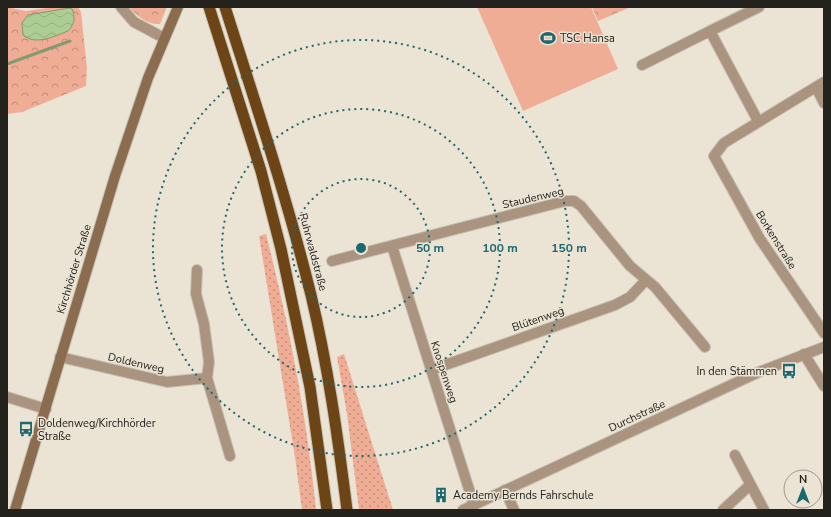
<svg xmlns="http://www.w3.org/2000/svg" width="831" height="517" font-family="'Nunito Sans',sans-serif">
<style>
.grass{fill:url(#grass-dots)}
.forest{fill:url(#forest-crowns)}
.pitch{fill:#f0ad95}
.water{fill:url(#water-waves);stroke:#839a71}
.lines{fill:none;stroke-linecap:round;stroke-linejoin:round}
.stream{stroke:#839a71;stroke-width:3}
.minor-casing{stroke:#c7c1b4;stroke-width:12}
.tertiary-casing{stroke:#c7c1b4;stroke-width:12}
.secondary-casing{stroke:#c7c1b4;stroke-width:12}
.trunk-casing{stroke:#c7c1b4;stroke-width:13}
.minor{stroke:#aa9480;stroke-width:10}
.tertiary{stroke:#aa9480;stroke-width:10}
.secondary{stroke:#8c6c4f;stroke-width:10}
.trunk{stroke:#6c4416;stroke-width:11}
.ring{fill:none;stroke:#1c686e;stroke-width:2;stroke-dasharray:2 4}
.labels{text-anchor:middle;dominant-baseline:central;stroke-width:3;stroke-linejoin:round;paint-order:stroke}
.poi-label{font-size:11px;fill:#24221c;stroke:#ebe4d5;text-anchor:start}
.street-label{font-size:11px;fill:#24221c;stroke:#ebe4d5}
.centre{fill:#1c686e;stroke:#ebe4d5;stroke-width:2}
.ring-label{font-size:12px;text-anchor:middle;font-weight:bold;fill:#1c686e;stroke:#ebe4d5;stroke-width:3;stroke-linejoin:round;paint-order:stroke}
</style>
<defs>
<pattern id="grass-dots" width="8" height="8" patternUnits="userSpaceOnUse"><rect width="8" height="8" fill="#f0ad95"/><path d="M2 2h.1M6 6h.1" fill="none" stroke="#c28c79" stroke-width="1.8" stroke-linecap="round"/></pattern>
<pattern id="forest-crowns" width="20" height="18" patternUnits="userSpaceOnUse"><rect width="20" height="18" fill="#f0ad95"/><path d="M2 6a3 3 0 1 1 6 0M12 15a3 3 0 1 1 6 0" fill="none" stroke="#c28c79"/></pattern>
<pattern id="water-waves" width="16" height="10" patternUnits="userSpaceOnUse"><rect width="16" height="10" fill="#acce95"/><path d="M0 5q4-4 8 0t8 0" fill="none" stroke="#94b180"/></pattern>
</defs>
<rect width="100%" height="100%" fill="#ebe4d5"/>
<path class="grass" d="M266,234C289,325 307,417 316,510H302L295,457L259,236Z
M344,354L393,510H359L347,414L337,357Z"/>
<path class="forest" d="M7,7L26,11L53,7H78L81,12L87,68L86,86L22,112L7,114Z
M129,7H167L160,24C148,25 137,16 129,7Z
M592,7H631L598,21Z"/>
<path class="pitch" d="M477,7H591L618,69L523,111Z"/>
<path class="water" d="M69,8L72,9C76,17 74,25 68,31C55,36 35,46 23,35L22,23L28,15Z"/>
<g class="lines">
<path class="stream" d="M7,64L70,41"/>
<g class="minor-casing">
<path id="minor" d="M121,7L134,22L164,38
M642,65L710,31
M824,82L724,143L714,156L760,239L824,333
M816,87L824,103
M758,121L710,31L759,7
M392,246L474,505
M332,261L565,201H574L581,206L630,266L655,287L705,347
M197,270L196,294L204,324L209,362L207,378L230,456
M804,354L824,386
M60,357L167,382L207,378
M431,370L615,305L630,297L646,280
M7,397L46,409
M735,455L764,510
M505,490L514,510
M723,510L750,485"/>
</g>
<g class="tertiary-casing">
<path id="tertiary" d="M463,510L759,372L824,347"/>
</g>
<g class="secondary-casing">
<path id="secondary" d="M15,510L115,176L148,78L178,7"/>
</g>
<g class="trunk-casing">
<path id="trunk" d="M209,7L261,171L281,249L310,387L327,510
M225,7C255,102 287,198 311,295C328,366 338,438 347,510"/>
</g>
<use href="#minor" class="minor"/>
<use href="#tertiary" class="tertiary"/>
<use href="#secondary" class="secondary"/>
<use href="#trunk" class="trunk"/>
</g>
<g class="ring">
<circle cx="361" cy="248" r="69"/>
<circle cx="361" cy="248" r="139"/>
<circle cx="361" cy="248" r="208"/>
</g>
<defs>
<g id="stadium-bare" transform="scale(1.2)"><path d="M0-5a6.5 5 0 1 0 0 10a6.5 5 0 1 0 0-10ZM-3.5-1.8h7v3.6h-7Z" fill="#1c686e" stroke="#ebe4d5" stroke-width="2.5" paint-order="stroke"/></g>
<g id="bus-bare" transform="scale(1.2)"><path d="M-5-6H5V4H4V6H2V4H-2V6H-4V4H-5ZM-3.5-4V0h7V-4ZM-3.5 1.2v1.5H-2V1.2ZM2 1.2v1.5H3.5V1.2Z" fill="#1c686e" stroke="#ebe4d5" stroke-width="2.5" paint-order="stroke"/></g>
<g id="building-bare" transform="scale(1.2)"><path d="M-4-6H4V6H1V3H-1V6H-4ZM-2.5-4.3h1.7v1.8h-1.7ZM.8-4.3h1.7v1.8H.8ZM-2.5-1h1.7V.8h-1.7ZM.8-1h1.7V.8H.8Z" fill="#1c686e" stroke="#ebe4d5" stroke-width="2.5" paint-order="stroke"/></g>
</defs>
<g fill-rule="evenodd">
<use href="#stadium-bare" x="548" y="38"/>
<use href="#bus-bare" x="789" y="371"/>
<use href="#bus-bare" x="26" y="429"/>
<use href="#building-bare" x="441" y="495"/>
</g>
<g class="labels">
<g class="poi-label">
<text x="560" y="38">TSC Hansa</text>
<text x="777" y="371" text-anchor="end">In den Stämmen</text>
<text x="38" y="423">Doldenweg/Kirchhörder<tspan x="38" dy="13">Straße</tspan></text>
<text x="453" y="495">Academy Bernds Fahrschule</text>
</g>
<g class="street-label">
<text transform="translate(533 198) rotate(-13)">Staudenweg</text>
<text transform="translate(776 240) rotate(58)">Borkenstraße</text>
<text transform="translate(313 252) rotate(75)">Ruhrwaldstraße</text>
<text transform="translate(74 269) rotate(-73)">Kirchhörder Straße</text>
<text transform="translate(538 319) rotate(-19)">Blütenweg</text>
<text transform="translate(136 363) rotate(13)">Doldenweg</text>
<text transform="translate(444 372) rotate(72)">Knospenweg</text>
<text transform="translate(637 416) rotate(-25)">Durchstraße</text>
</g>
</g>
<circle cx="361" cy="248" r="6" class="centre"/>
<g class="ring-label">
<text x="430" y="252">50 m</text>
<text x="500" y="252">100 m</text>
<text x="569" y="252">150 m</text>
</g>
<rect width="831" height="517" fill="none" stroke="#24221c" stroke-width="16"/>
<g transform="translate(803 489)"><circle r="19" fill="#ebe4d5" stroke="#9b968b"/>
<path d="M0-3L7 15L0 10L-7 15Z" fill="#1c686e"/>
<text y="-6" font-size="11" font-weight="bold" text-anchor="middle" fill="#24221c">N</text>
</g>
</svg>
